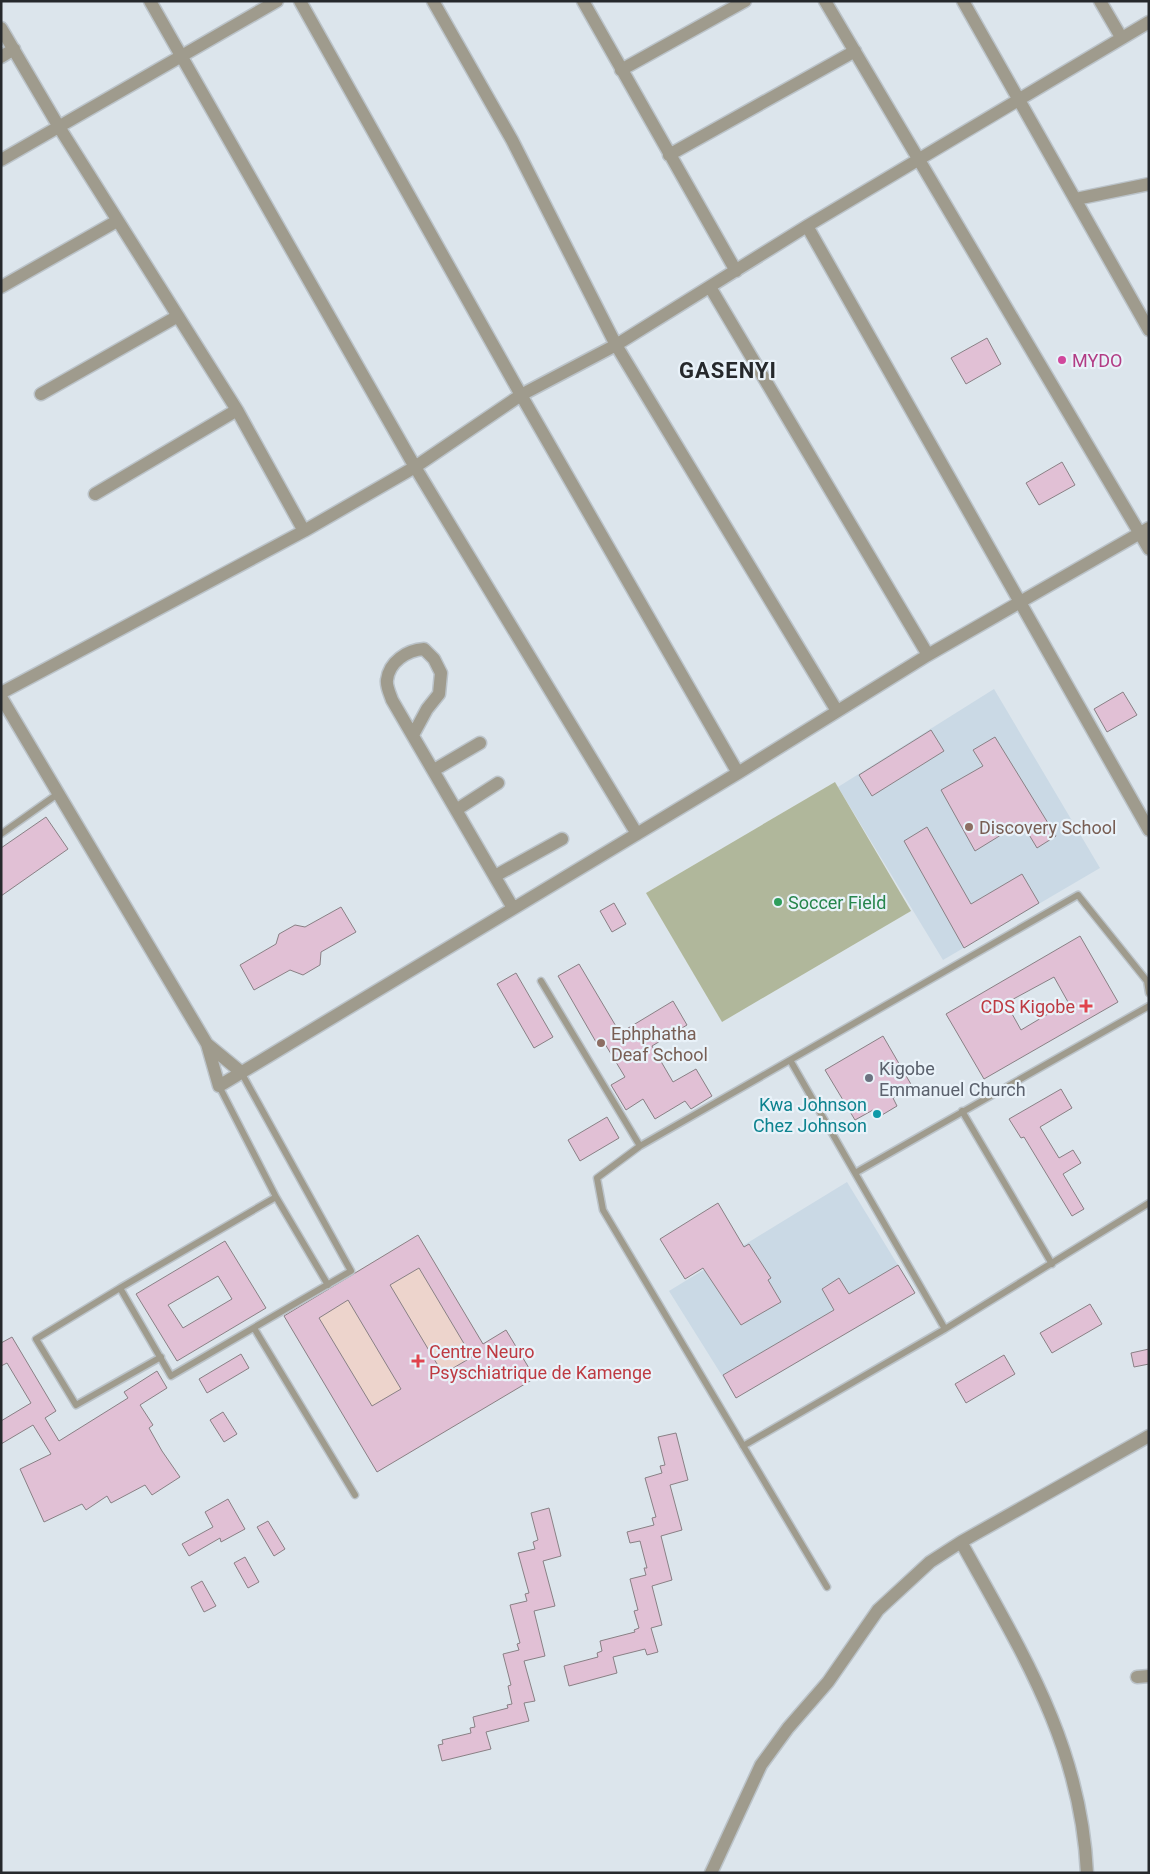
<svg xmlns="http://www.w3.org/2000/svg" width="1150" height="1874" font-family="Roboto,sans-serif">
<style>
.built{fill:#cad9e5}
.medical{fill:#edd4cc}
.green{fill:#b0b79b}
.building{fill:#e1c0d5;stroke:#898085;fill-rule:evenodd}
.lines{fill:none;stroke-linecap:round;stroke-linejoin:round}
.service-casing{stroke:#bbc3c9;stroke-width:9}
.minor-casing{stroke:#bbc3c9;stroke-width:15}
.service{stroke:#9f9b8d;stroke-width:6}
.minor{stroke:#9f9b8d;stroke-width:12}
.hotel-dot{fill:#d1479c;stroke:#e9f2f9;stroke-width:2}
.education-dot{fill:#8d6e63;stroke:#e9f2f9;stroke-width:2}
.leisure-dot{fill:#2e9e5b;stroke:#e9f2f9;stroke-width:2}
.health-dot{fill:#e0444e;stroke:#e9f2f9;stroke-width:2}
.worship-dot{fill:#6b7280;stroke:#e9f2f9;stroke-width:2}
.culture-dot{fill:#0f9aa8;stroke:#e9f2f9;stroke-width:2}
.labels{text-anchor:middle;dominant-baseline:central;stroke-width:4.5;stroke-linejoin:round;paint-order:stroke}
.hotel-label{font-size:18px;fill:#b23c85;stroke:#e9f2f9;text-anchor:start}
.education-label{font-size:18px;fill:#785e54;stroke:#e9f2f9;text-anchor:start}
.leisure-label{font-size:18px;fill:#27864d;stroke:#e9f2f9;text-anchor:start}
.health-label{font-size:18px;fill:#be3a42;stroke:#e9f2f9;text-anchor:end}
.worship-label{font-size:18px;fill:#5b616d;stroke:#e9f2f9;text-anchor:start}
.culture-label{font-size:18px;fill:#0d838f;stroke:#e9f2f9;text-anchor:end}
.district-label{font-size:22px;font-weight:bold;letter-spacing:1px;fill:#26292c;stroke:#e9f2f9}
</style>
<rect width="100%" height="100%" fill="#dce5ec"/>
<path class="built" d="M994,689L1100,868L943,960L838,787Z
M847,1182L915,1293L736,1398L669,1291Z"/>
<path class="medical" d="M418,1235L483,1344L506,1330L535,1378L377,1472L284,1315Z"/>
<path class="green" d="M835,782L911,911L722,1022L646,893Z"/>
<path class="building" d="M987,338L1001,364L966,384L951,358Z
M1062,462L1075,485L1039,505L1026,483Z
M1123,692L1137,715L1107,732L1094,709Z
M931,730L944,751L872,796L859,775Z
M995,737L1056,836L1037,848L1022,823L1000,833L1001,835L975,851L941,790L983,766L973,750Z
M46,817L68,849L1,896V848Z
M927,827L971,904L1022,874L1039,903L964,948L904,841Z
M614,903L626,924L612,932L600,911Z
M341,907L356,932L321,952L320,965L303,975L290,970L254,990L240,965L276,944L279,934L295,925L305,927Z
M1080,936L1118,1002L984,1079L946,1014ZM1054,977L1068,1002L1021,1030L1006,1003Z
M579,964L620,1033L673,1001L687,1025L652,1046L673,1082L696,1069L712,1096L691,1109L685,1101L655,1119L643,1099L626,1110L611,1085L625,1077L602,1039L596,1042L558,976Z
M516,973L553,1037L534,1048L497,984Z
M883,1036L912,1086L893,1098L897,1106L877,1118L873,1110L855,1120L825,1070Z
M1061,1089L1072,1108L1040,1127L1059,1158L1073,1150L1081,1163L1063,1174L1084,1209L1072,1216L1024,1137L1021,1138L1009,1119Z
M607,1117L619,1138L580,1161L568,1140Z
M718,1203L744,1247L749,1244L771,1278L768,1280L781,1302L741,1325L703,1268L685,1279L660,1239Z
M418,1235L483,1344L506,1330L535,1378L377,1472L284,1316ZM419,1268L472,1357L443,1374L390,1285ZM348,1300L401,1389L372,1406L319,1318Z
M225,1241L266,1308L177,1361L136,1294ZM218,1276L232,1299L183,1328L168,1305Z
M898,1265L915,1293L736,1398L723,1375L834,1310L822,1289L839,1278L849,1294Z
M1090,1304L1102,1324L1052,1353L1040,1333Z
M12,1337L56,1411L45,1418L59,1441L128,1398L124,1392L157,1371L167,1388L140,1405L153,1425L149,1428L162,1451L180,1477L152,1495L145,1485L111,1503L107,1496L86,1510L82,1504L44,1522L20,1469L51,1454L33,1425L1,1444V1421L31,1403L7,1363L1,1366V1343Z
M1149,1349V1364L1134,1367L1131,1353Z
M241,1354L249,1368L207,1393L199,1379Z
M1004,1355L1015,1374L966,1403L955,1384Z
M223,1412L237,1434L224,1442L210,1420Z
M676,1433L688,1480L670,1485L682,1530L661,1536L672,1580L652,1586L662,1625L651,1628L658,1652L647,1655L645,1649L613,1657L617,1673L569,1686L564,1666L598,1657L597,1653L602,1651L600,1641L635,1632L634,1630L639,1628L634,1611L638,1610L630,1579L646,1575L644,1568H647L640,1541L630,1543L627,1532L654,1525L652,1518L656,1517L645,1478L662,1473L660,1466L665,1465L658,1437Z
M228,1499L245,1529L221,1542L220,1538L189,1556L182,1544L213,1527L205,1512Z
M549,1508L561,1556L543,1561L555,1606L534,1611L545,1656L524,1661L535,1701L524,1703L529,1721L486,1732L491,1749L442,1761L438,1745L443,1744L442,1740L471,1733L470,1728L475,1727L473,1717L508,1708L507,1705L512,1704L508,1686L511,1685L503,1654L519,1650L517,1644L520,1643L510,1605L527,1601L525,1594L529,1593L518,1553L535,1549L533,1542L538,1540L531,1513Z
M268,1521L285,1549L274,1556L257,1527Z
M245,1557L259,1582L248,1588L234,1563Z
M202,1581L216,1606L204,1612L191,1587Z"/>
<g class="lines">
<g class="service-casing">
<path id="service" d="M1,834L59,793
M541,981L640,1146
M790,1060L855,1173
M241,1072L351,1271L171,1376L120,1288L276,1197
M219,1086L276,1197L328,1285
M962,1111L1052,1264
M120,1288L36,1339L76,1405L161,1357
M254,1328L355,1495
M945,1329L855,1173L1149,1006
M743,1446L945,1329L1149,1203
M827,1587L603,1210L597,1178L640,1146L1078,895L1147,981L1149,993"/>
</g>
<g class="minor-casing">
<path id="minor" d="M150,1L415,467L637,834
M300,1L521,395L738,773
M433,1L512,140L616,345L837,711
M583,1L736,271
M825,1L1149,549
M963,1L1149,330
M1100,1L1121,37
M1,28L59,127L237,410L304,531
M1,57L14,49
M621,70L745,1
M669,155L855,51
M1,160L277,1
M1076,199L1149,184
M807,226L1149,830
M1,287L117,221
M710,287L928,655
M41,394L178,316
M95,494L237,410
M1,693L304,531L415,467L521,395L616,345L807,226L1149,22
M1,697L207,1044L219,1086L738,773L928,655L1149,528
M413,735L427,709L439,694L441,673L434,659L424,649C407,650 389,662 387,680C386,686 390,694 392,700L513,908
M434,770L480,743
M456,810L498,783
M495,876L562,839
M207,1044L241,1072
M961,1542C1021,1651 1081,1744 1087,1873
M1137,1677L1149,1676
M711,1873L761,1765L788,1728L828,1682L878,1610L930,1562L961,1542L1149,1436"/>
</g>
<use href="#service" class="service"/>
<use href="#minor" class="minor"/>
</g>
<circle class="hotel-dot" cx="1062" cy="360" r="5"/>
<g class="education-dot">
<circle cx="969" cy="827" r="5"/>
<circle cx="601" cy="1043" r="5"/>
</g>
<circle class="leisure-dot" cx="778" cy="902" r="5"/>
<g class="health-dot">
<path d="M1083.5 998.5h5v5h5v5h-5v5h-5v-5h-5v-5h5z"/>
<path d="M415.5 1353.5h5v5h5v5h-5v5h-5v-5h-5v-5h5z"/>
</g>
<circle class="worship-dot" cx="869" cy="1078" r="5"/>
<circle class="culture-dot" cx="877" cy="1114" r="5"/>
<g class="labels">
<g class="hotel-label">
<text x="1072" y="360">MYDO</text>
</g>
<g class="education-label">
<text x="979" y="827">Discovery School</text>
<text x="611" y="1033">Ephphatha<tspan x="611" dy="21">Deaf School</tspan></text>
</g>
<g class="leisure-label">
<text x="788" y="902">Soccer Field</text>
</g>
<g class="health-label">
<text x="1075" y="1006">CDS Kigobe</text>
<text x="429" y="1351" text-anchor="start">Centre Neuro<tspan x="429" dy="21">Psyschiatrique de Kamenge</tspan></text>
</g>
<g class="worship-label">
<text x="879" y="1068">Kigobe<tspan x="879" dy="21">Emmanuel Church</tspan></text>
</g>
<g class="culture-label">
<text x="867" y="1104">Kwa Johnson<tspan x="867" dy="21">Chez Johnson</tspan></text>
</g>
<g class="district-label">
<text x="728" y="370">GASENYI</text>
</g>
</g>
<rect width="1150" height="1874" fill="none" stroke="#26292c" stroke-width="5"/>
</svg>
